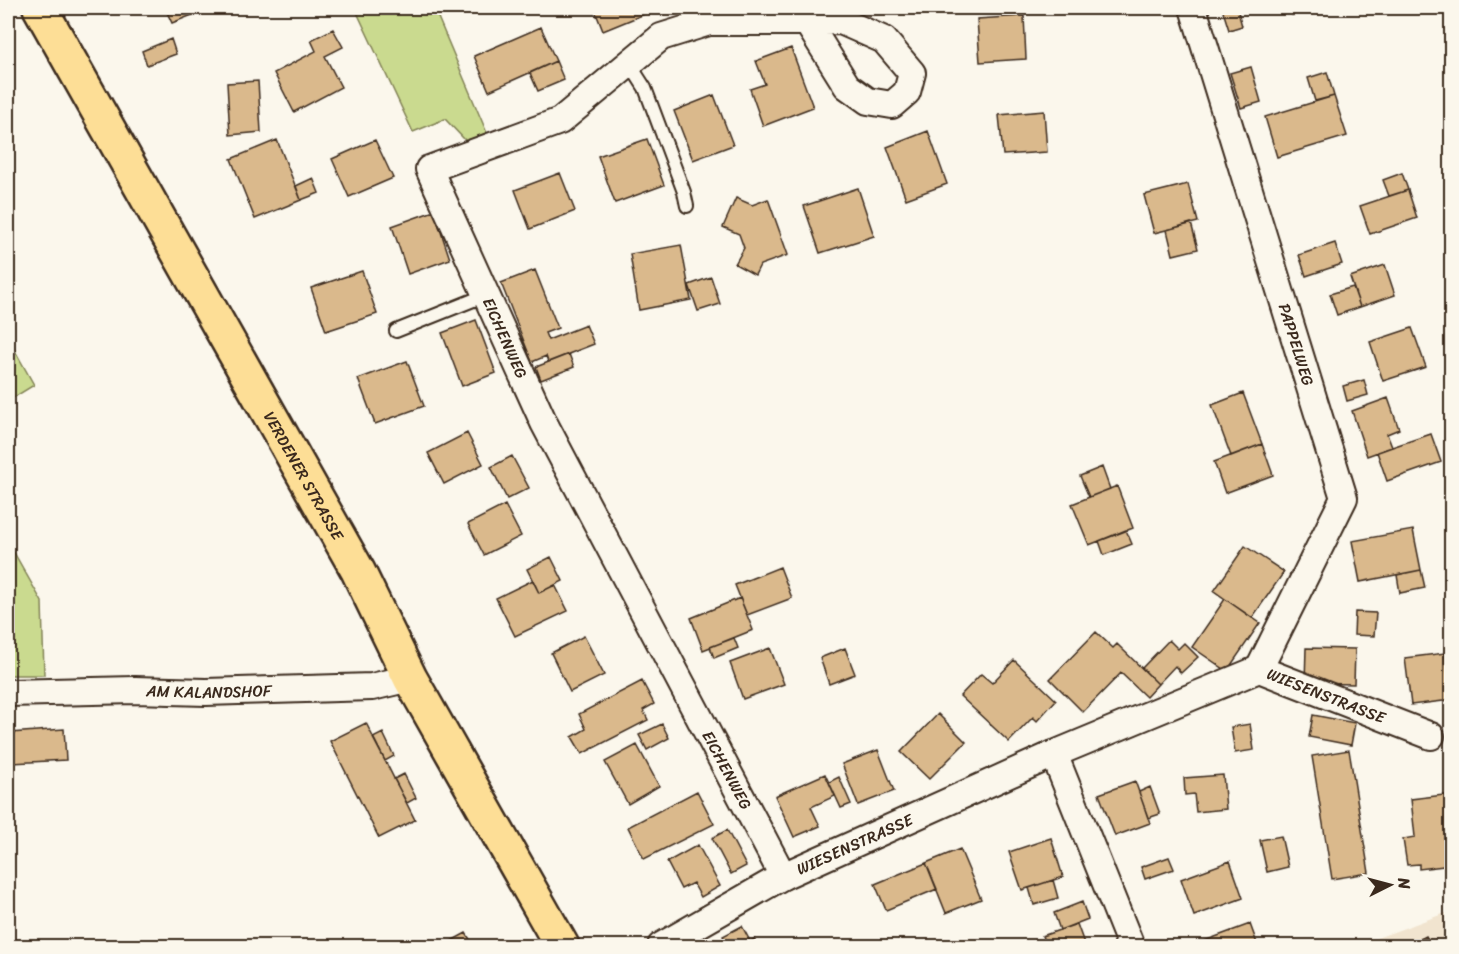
<svg xmlns="http://www.w3.org/2000/svg" width="1459" height="954" font-family="Sriracha,sans-serif">
<style>
.built{fill:#f1e4cf}
.green{fill:#cada8f;stroke:#828256;stroke-width:1.5}
.building{fill:#dab98c;stroke:#3b2a1e;stroke-width:1.5}
.lines{fill:none;stroke-linecap:round;stroke-linejoin:round}
.lane-casing{stroke:#3b2a1e;stroke-width:16}
.street-casing{stroke:#3b2a1e;stroke-width:30}
.primary-casing{stroke:#3b2a1e;stroke-width:38}
.lane{stroke:#fbf7ec;stroke-width:12}
.street{stroke:#fbf7ec;stroke-width:26}
.primary{stroke:#fdde96;stroke-width:33}
.labels{text-anchor:middle;dominant-baseline:central;stroke-width:4.5;stroke-linejoin:round;paint-order:stroke}
.street-label{font-size:16px;fill:#3b2a1e;stroke:#fbf7ec}
</style>
<rect width="100%" height="100%" fill="#fbf7ec"/>
<filter id="ink" filterUnits="userSpaceOnUse"><feTurbulence type="fractalNoise" baseFrequency=".0167" numOctaves="2"/><feDisplacementMap in="SourceGraphic" scale="12" xChannelSelector="R" yChannelSelector="G"/><feConvolveMatrix kernelMatrix="1 2 1 2 8 2 1 2 1" color-interpolation-filters="sRGB"/></filter>
<g filter="url(#ink)">
<path class="built" d="M1451,911V946H1355Z"/>
<path class="green" d="M355,8H434L487,133L466,141L445,119L413,132Z
M8,338L34,385L8,401Z
M8,542L42,602L44,675H8Z"/>
<path class="building" d="M165,8H210L172,23Z
M594,8H645L647,13L603,31Z
M1222,8H1237L1242,26L1229,30Z
M1290,8H1315L1292,15Z
M1024,16L1026,59L980,62L977,19Z
M541,27L556,61L489,91L474,56Z
M333,29L343,47L325,56L341,87L294,112L274,73L316,51L311,40Z
M171,39L176,54L147,65L142,51Z
M791,48L813,107L763,126L750,89L765,84L756,61Z
M556,61L564,80L538,91L530,73Z
M1251,67L1261,102L1241,108L1230,73Z
M1327,72L1334,96L1315,101L1308,78Z
M258,81L261,132L230,135L227,83Z
M714,95L733,145L693,160L674,111Z
M1334,96L1347,136L1277,157L1265,117Z
M1044,111L1047,152L1003,155L999,115Z
M928,131L947,184L906,199L887,147Z
M647,139L664,185L615,203L598,156Z
M277,140L301,200L255,219L231,159Z
M375,140L393,178L349,197L332,159Z
M560,173L575,211L530,229L515,190Z
M1402,173L1408,190L1389,196L1383,180Z
M313,178L319,193L301,200L296,186Z
M1188,184L1198,222L1154,233L1144,195Z
M858,188L874,236L820,253L804,206Z
M1408,190L1417,218L1370,234L1360,206Z
M736,198L752,205L768,199L788,255L760,265L755,275L735,264L744,248L739,234L723,227Z
M434,211L450,259L408,274L392,226Z
M1191,223L1198,249L1173,255L1167,230Z
M1335,243L1342,264L1306,276L1299,255Z
M681,245L691,300L639,310L630,254Z
M1385,265L1395,295L1360,307L1350,277Z
M535,270L558,328L545,333L548,340L586,325L594,344L548,362L546,356L532,362L501,283Z
M362,271L377,314L326,331L311,288Z
M711,277L720,304L698,311L689,285Z
M1353,287L1360,307L1337,315L1330,294Z
M476,320L496,373L462,386L442,333Z
M1412,328L1426,367L1383,381L1370,342Z
M569,354L574,367L541,380L536,367Z
M407,361L424,406L375,424L358,379Z
M1364,380L1368,395L1347,401L1343,386Z
M1243,393L1262,444L1231,456L1212,405Z
M1388,398L1399,429L1387,434L1392,447L1367,456L1352,411Z
M467,433L483,464L444,484L428,453Z
M1431,434L1441,462L1387,481L1377,452Z
M1262,444L1273,475L1225,493L1214,462Z
M512,456L529,488L507,499L491,467Z
M1102,467L1110,489L1089,497L1080,476Z
M1117,486L1133,528L1089,545L1072,504Z
M505,505L521,536L484,555L468,524Z
M1126,530L1132,544L1104,555L1099,541Z
M1413,530L1421,570L1360,582L1352,541Z
M1245,546L1284,572L1252,618L1214,591Z
M551,557L563,581L539,593L527,569Z
M780,567L792,598L747,615L735,585Z
M1421,570L1425,588L1400,593L1397,575Z
M533,580L539,593L555,585L568,611L515,636L496,598Z
M740,598L753,630L703,650L691,618Z
M1225,599L1260,623L1227,671L1192,647Z
M1355,612L1376,613L1374,636L1354,635Z
M1096,632L1113,648L1117,644L1158,684L1146,697L1121,673L1083,712L1050,679Z
M584,636L604,675L570,692L551,653Z
M734,638L738,648L714,658L710,647Z
M1169,640L1178,649L1184,643L1198,657L1181,673L1175,666L1158,684L1142,668Z
M770,648L784,684L743,699L730,663Z
M845,648L855,674L829,684L820,658Z
M1306,648L1355,649L1354,684L1305,683Z
M1445,653L1451,700L1411,705L1405,658Z
M1014,660L1056,700L1037,721L1033,717L1009,742L960,696L981,674L992,683Z
M642,681L654,704L643,710L648,720L582,754L572,737L586,729L579,714Z
M938,714L966,742L929,779L901,752Z
M1313,715L1355,723L1351,745L1309,737Z
M366,723L415,820L379,838L330,741Z
M662,724L669,738L647,750L639,735Z
M1250,724L1254,750L1235,753L1231,727Z
M64,729L66,760L12,763L10,733Z
M383,733L394,756L385,761L373,738Z
M637,745L659,786L628,804L605,762Z
M878,750L894,791L858,805L842,764Z
M1349,750L1369,873L1332,879L1312,756Z
M404,774L416,798L407,803L394,779Z
M825,774L835,796L811,807L820,826L794,837L775,796Z
M1223,775L1226,809L1196,812L1194,794L1185,795L1184,778Z
M839,777L851,804L841,808L829,782Z
M1135,781L1150,823L1115,836L1099,794Z
M1150,787L1160,814L1148,818L1139,792Z
M697,791L714,824L644,859L628,827Z
M1452,794V865L1419,869V864L1407,865L1403,839L1415,837L1411,799Z
M727,830L746,866L731,874L712,838Z
M1281,836L1288,867L1267,872L1260,840Z
M1051,838L1063,877L1022,890L1009,852Z
M698,845L720,886L701,897L693,883L681,889L667,862Z
M960,849L981,899L946,913L926,863Z
M1169,857L1174,869L1145,879L1141,867Z
M1230,861L1243,898L1194,916L1181,879Z
M926,863L937,889L886,910L875,884Z
M1053,880L1058,898L1034,905L1029,888Z
M1082,902L1088,919L1060,930L1054,913Z
M1077,924L1085,946H1046L1042,936Z
M1250,924L1258,946H1200L1199,943Z
M742,926L750,941L754,939L758,946H729L723,936Z
M466,933L474,946H442Z
M1426,936L1432,946H1407Z"/>
<g class="lines">
<g class="lane-casing">
<path id="lane" d="M629,63L645,88L684,192L687,206
M396,331L486,295"/>
</g>
<g class="street-casing">
<g id="street">
<path id="s1" d="M1193,8L1344,498L1259,669"/>
<path id="s2" d="M8,693L135,690L206,692L372,687L410,678"/>
<path d="M1054,754L1131,946"/>
<path d="M783,876L544,423L429,169L560,121L661,37L709,22H807L847,86L868,101L892,105L907,92L912,73L884,40L841,21L807,22"/>
<path id="s3" d="M661,946L783,876L1054,754L1259,669L1431,736"/>
</g>
</g>
<g class="primary-casing">
<g id="primary">
<path id="s4" d="M40,8L358,571L410,678L562,946"/>
</g>
</g>
<use href="#lane" class="lane"/>
<use href="#street" class="street"/>
<use href="#primary" class="primary"/>
</g>
</g>
<g class="labels">
<g class="street-label">
<text transform="translate(505 338) rotate(66)">EICHENWEG</text>
<text stroke="none"><textPath href="#s1" startOffset="352">PAPPELWEG</textPath></text>
<text stroke="none"><textPath href="#s4" startOffset="537">VERDENER STRASSE</textPath></text>
<text stroke="none"><textPath href="#s2" startOffset="201">AM KALANDSHOF</textPath></text>
<text stroke="none"><textPath href="#s3" startOffset="732">WIESENSTRASSE</textPath></text>
<text transform="translate(727 770) rotate(62)">EICHENWEG</text>
<text stroke="none"><textPath href="#s3" startOffset="219">WIESENSTRASSE</textPath></text>
</g>
</g>
<rect width="1459" height="954" fill="none" stroke="#fbf7ec" stroke-width="30"/>
<rect x="15" y="15" width="1429" height="924" fill="none" stroke="#3b2a1e" stroke-width="2" filter="url(#ink)"/>
<g transform="translate(1390 885) rotate(84)" stroke="#fbf7ec" stroke-width="4.5" paint-order="stroke">
<path d="M0-4.5L10 22L0 15L-10 22Z" fill="#3b2a1e"/>
<text y="-9" font-size="16" font-weight="bold" text-anchor="middle" fill="#3b2a1e">N</text>
</g>
</svg>
